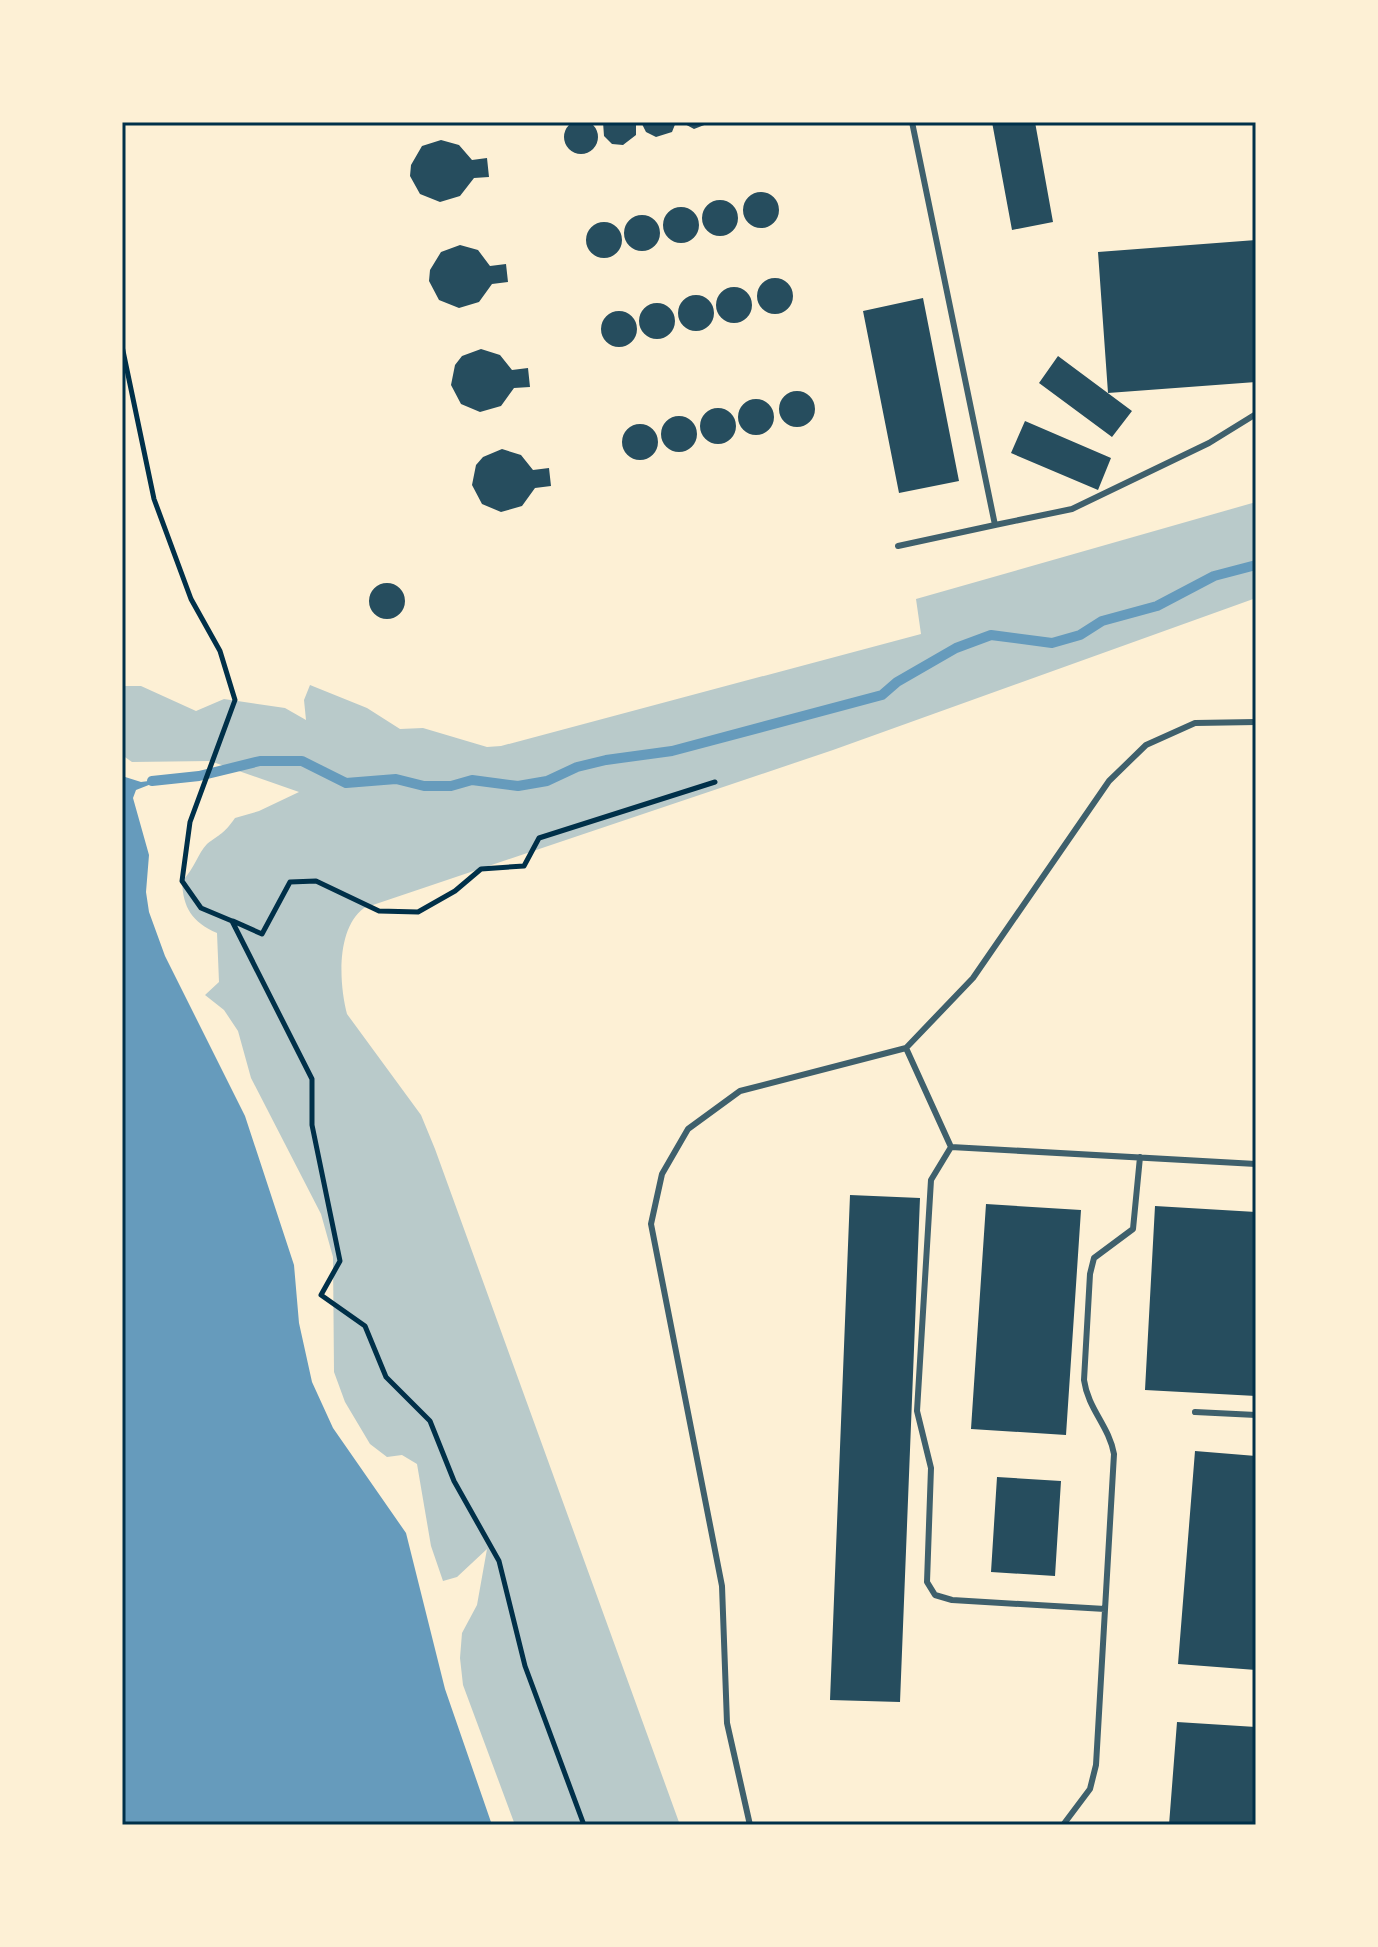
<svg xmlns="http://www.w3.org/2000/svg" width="1378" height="1947" font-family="Ubuntu,sans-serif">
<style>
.green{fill:#b9caca}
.water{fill:#669bbc}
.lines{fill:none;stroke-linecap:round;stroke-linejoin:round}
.stream{stroke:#669bbc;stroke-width:10}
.building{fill:#264d5e}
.path{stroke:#003049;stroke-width:5}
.service{stroke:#3f606c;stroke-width:6}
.neatline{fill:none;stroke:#003049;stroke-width:3}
</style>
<rect width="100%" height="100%" fill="#fdf0d5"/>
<path class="green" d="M1256,502V598L833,750L364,908C336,929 339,983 347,1014L421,1115L435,1149L680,1825H515L463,1685L460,1658L462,1633L477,1605L487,1549L457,1577L443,1581L431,1546L417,1464L402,1455L387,1457L370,1444L345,1402L334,1372L333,1257L321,1214L251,1078L238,1031L224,1010L205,995L219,982L217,933C192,922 183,908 182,881C194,870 198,853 207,844C221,833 223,835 235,818L259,811L299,792L210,761L132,762L122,755V686H141L196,711L224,699L285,708L306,720L304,700L310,685L367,708L400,729L423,728L487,747L501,746L921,634L916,599Z"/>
<path class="water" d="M122,776L141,782L164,779L136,790L133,798L149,855L146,892L149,912L165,956L245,1116L294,1265L299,1323L312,1382L333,1428L406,1533L445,1689L492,1825H122Z"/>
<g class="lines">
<path class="stream" d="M152,781L199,776L260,761H302L346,783L396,779L424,786H451L472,780L518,786L547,781L577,767L606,760L672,751L882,695L897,682L956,648L991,635L1052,643L1080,635L1102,621L1157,606L1214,576L1256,565"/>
</g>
<path class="building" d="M564 137a17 17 0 1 1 34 0a17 17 0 1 1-34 0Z
M603,122H636V135L623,145L612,144L604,136Z
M641,122H676L672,132L656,137L646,132Z
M681,122H712L694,129Z
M992,122H1035L1053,222L1012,230Z
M441,140L459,145L472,160L487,158L489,177L474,178L460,196L440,202L420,194L410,176L411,165L422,146Z
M743 210a18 18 0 1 1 36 0a18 18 0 1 1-36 0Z
M702 218a18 18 0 1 1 36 0a18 18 0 1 1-36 0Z
M663 225a18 18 0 1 1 36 0a18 18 0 1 1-36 0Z
M624 233a18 18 0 1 1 36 0a18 18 0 1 1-36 0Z
M586 240a18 18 0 1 1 36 0a18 18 0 1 1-36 0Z
M1256,240V382L1108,393L1098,252Z
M460,245L478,250L490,266L506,264L508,282L492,284L479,302L459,308L439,300L429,281L430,270L441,252Z
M757 296a18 18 0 1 1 36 0a18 18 0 1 1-36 0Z
M716 305a18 18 0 1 1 36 0a18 18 0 1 1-36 0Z
M678 313a18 18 0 1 1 36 0a18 18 0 1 1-36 0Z
M923,298L959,481L899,493L863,311Z
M639 321a18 18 0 1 1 36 0a18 18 0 1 1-36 0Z
M601 329a18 18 0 1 1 36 0a18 18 0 1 1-36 0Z
M481,349L500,355L512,370L528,368L530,387L514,388L501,406L480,412L461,404L451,385L455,365L462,356Z
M1058,356L1132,411L1112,437L1039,383Z
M779 409a18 18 0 1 1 36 0a18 18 0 1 1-36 0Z
M738 417a18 18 0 1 1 36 0a18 18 0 1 1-36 0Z
M700 426a18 18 0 1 1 36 0a18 18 0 1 1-36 0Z
M661 434a18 18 0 1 1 36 0a18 18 0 1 1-36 0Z
M1025,421L1111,458L1098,490L1011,453Z
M622 442a18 18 0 1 1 36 0a18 18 0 1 1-36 0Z
M502,449L521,455L533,470L549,468L551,486L535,488L522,506L501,512L482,504L472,485L476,465L483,457Z
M369 601a18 18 0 1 1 36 0a18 18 0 1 1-36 0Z
M850,1195L920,1198L900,1702L830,1700Z
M986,1204L1081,1210L1066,1435L971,1429Z
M1155,1206L1256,1212V1396L1145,1390Z
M1195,1451L1256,1456V1670L1178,1664Z
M997,1477L1061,1481L1055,1576L991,1572Z
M1177,1722L1256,1727V1825H1169Z"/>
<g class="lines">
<path class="path" d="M122,346L154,499L191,599L220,651L235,700L190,822L182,881L201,908L232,921L312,1079V1125L340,1261L321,1295L365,1326L386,1377L430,1421L454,1481L499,1561L525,1666L584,1825
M233,921L262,934L290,882L316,881L379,911L418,912L455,891L481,869L524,866L539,838L715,782"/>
<path class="service" d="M912,122L995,525L1072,509L1209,443L1256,414
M898,546L995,525
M906,1048L951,1147L1256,1164
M951,1147L931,1180L917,1411L931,1468L927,1582L935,1595L952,1600L1105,1609
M1195,1412L1256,1415
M750,1825L727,1723L722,1586L651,1224L662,1174L688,1129L740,1091L906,1048L973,978L1109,781L1146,745L1195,723L1256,722
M1063,1825L1090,1789L1096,1765L1114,1454C1109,1426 1088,1409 1084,1380L1090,1274L1094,1258L1133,1229L1140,1157"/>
</g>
<rect width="1378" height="1947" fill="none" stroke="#fdf0d5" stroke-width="248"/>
<rect x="124" y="124" width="1130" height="1699" class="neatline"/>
</svg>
